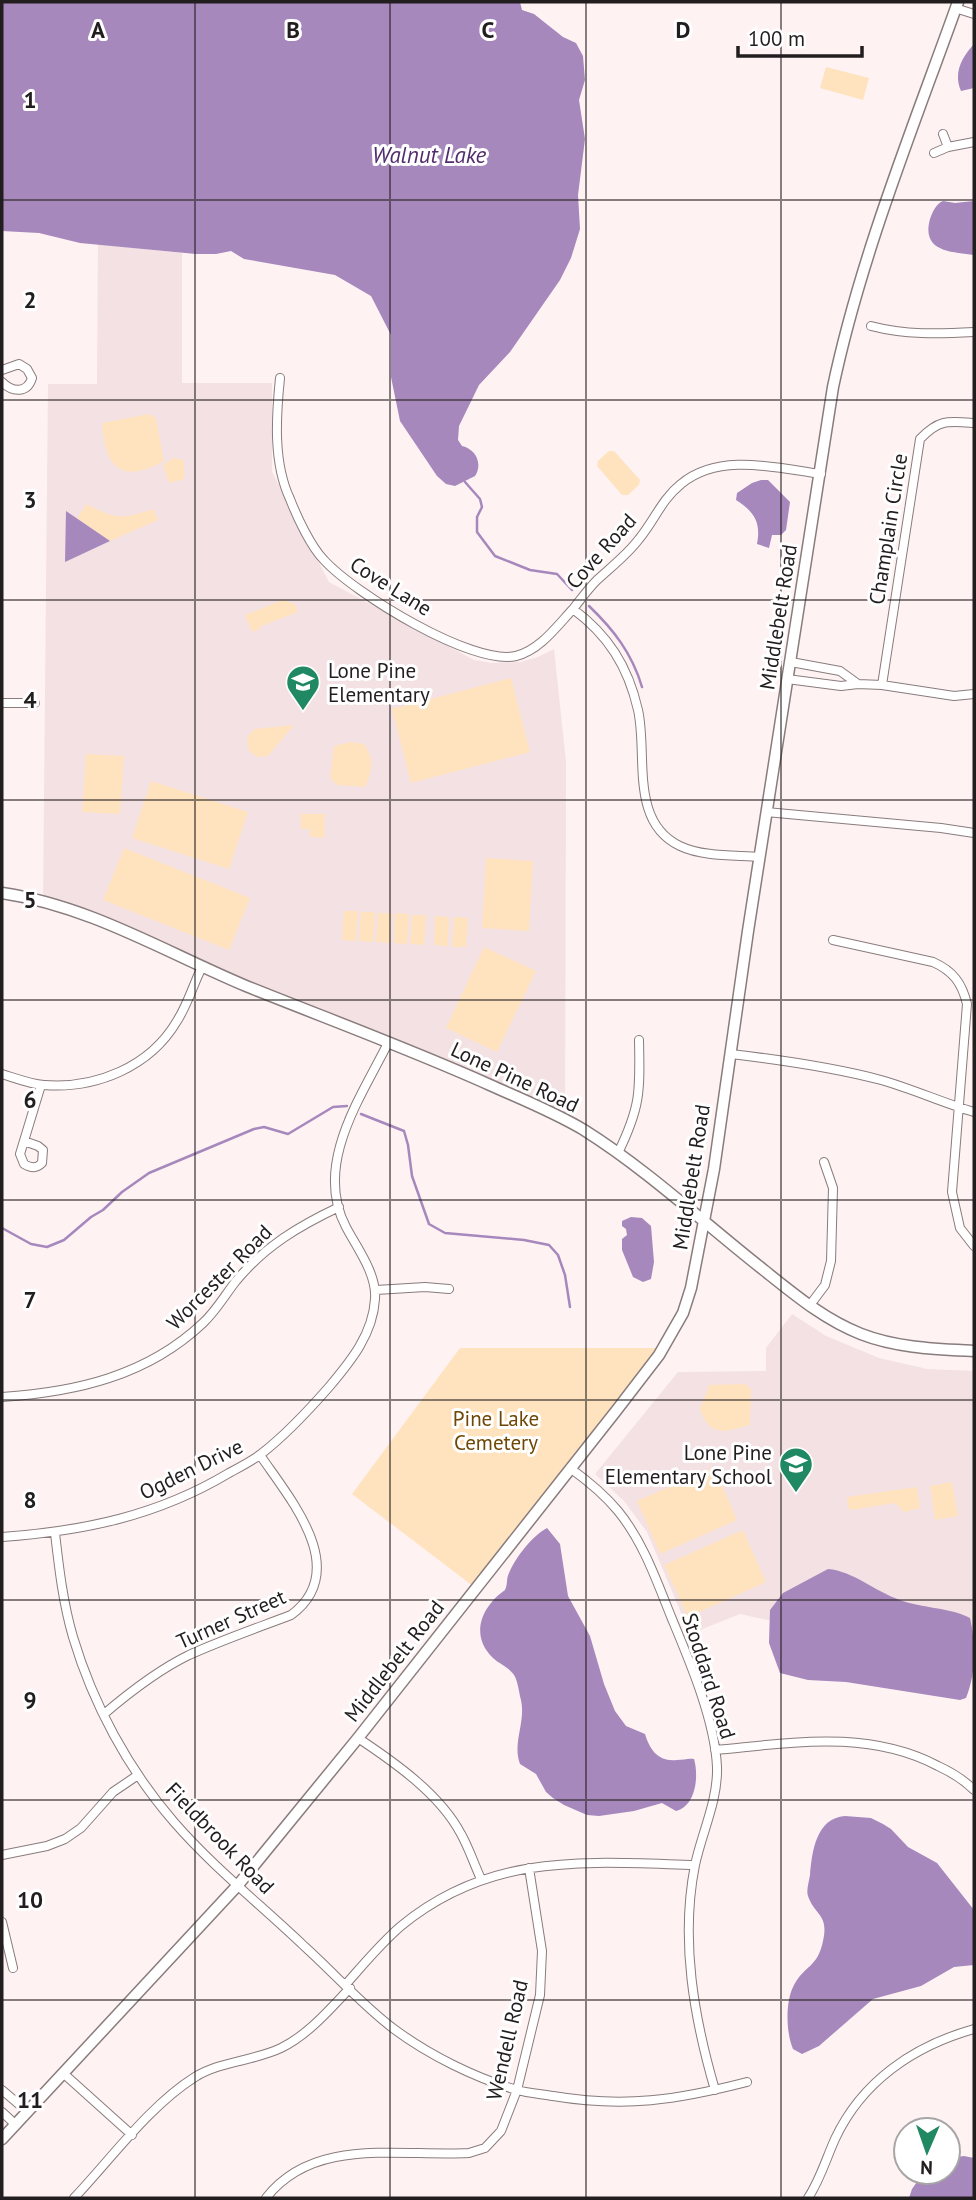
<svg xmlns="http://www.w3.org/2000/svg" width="976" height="2200" font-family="'PT Sans',sans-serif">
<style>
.built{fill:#f3e1e3}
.green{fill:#ffe2be}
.water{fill:#a688bd}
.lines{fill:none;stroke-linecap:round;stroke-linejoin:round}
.stream{stroke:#a688bd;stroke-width:2.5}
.street-casing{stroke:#897c7d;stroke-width:10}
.secondary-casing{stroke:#897c7d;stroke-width:13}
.street{stroke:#fff;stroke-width:8}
.secondary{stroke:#fff;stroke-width:10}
.grid{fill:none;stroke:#221d1e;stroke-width:2;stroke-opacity:0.55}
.labels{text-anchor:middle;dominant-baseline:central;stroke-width:6;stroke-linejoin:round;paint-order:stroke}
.street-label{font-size:21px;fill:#221d1e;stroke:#fff}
.poi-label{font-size:21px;fill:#221d1e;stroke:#fff;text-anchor:start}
.park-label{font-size:21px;fill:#6f4704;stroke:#fff}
.water-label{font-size:23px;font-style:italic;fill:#532c6d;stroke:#fff}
.grid-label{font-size:23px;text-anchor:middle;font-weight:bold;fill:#221d1e;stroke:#fff;stroke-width:6;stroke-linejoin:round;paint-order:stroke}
</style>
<rect width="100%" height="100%" fill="#fef2f3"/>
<path class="built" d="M98,244L182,253V383H272V472L329,582L474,660L491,663L521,662L538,657L554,649L566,762L565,1122L239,979L43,902L48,384H97Z
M792,1314L826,1336L879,1358L927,1369L974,1371V1665L740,1614L690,1634L647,1532L624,1501L595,1474L678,1372L766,1371V1348Z"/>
<path class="green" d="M826,67L869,78L863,100L820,88Z
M149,414L156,418L164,461C122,484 105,469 102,423Z
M609,451H614L640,480L639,485L628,495H622L597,466L598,461Z
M173,458L184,460V479L169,483L163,465Z
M87,504C115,520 124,519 153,509L158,520L110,541L77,518Z
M283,600L295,604L298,612L259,627L260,629L252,632L245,615Z
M511,678L530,752L411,783L392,709Z
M294,725L268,756L257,757L249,751L247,738L254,729Z
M351,742L364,744C375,760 372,771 365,787L337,785L330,778L334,746Z
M86,754L124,756L120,814L82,812Z
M151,781L248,812L229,869L132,838Z
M301,814H325L324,838L310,837V829H301Z
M124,848L250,898L229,950L103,900Z
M486,858L533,861L529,931L482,928Z
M344,911H358L356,941L342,940Z
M361,912H375L373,942L359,941Z
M378,913H392L390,943L376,942Z
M395,913L409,914L407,944L394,943Z
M412,915H426L424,945L410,944Z
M435,916L449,917L448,946L434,945Z
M454,917L468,918L466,947H452Z
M484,947L536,971L497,1052L446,1028Z
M460,1348H657L473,1586L352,1494Z
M745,1384L751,1389L750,1425C726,1431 710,1439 700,1409L709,1385Z
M714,1467L737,1520L660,1554L637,1501Z
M952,1482L958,1516L935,1520L930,1486Z
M917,1487L920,1508L904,1512L895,1503L851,1510L848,1507L847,1497Z
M743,1530L766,1582L688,1617L664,1565Z"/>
<path class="water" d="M2,2H520L522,10L534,14L563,37L576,43L583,56L585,80L579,100L585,139L578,195L580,229L571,258L560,280L510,352L479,385L459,426L458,440L462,446C476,449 483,464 475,476L455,486L446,484L437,476L400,421L391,377V335L371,296L335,275L244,259L231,251L216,254H196L80,243L39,233L2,231Z
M974,44V88L961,91C953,73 962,57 974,44Z
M943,201L955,203L974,201V255C951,252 921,252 930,219C933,211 936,204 943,201Z
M761,480H768L790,502L786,530L781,535H772L769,548L757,544C761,523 755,512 736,500L737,493L752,483Z
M66,511L110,541L65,562Z
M631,1217L642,1218L651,1226L654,1262L651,1279L643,1282L633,1277L622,1250V1239L627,1235L626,1229L622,1226V1221Z
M547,1528L560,1544L568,1596L590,1636L604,1684L615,1711L626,1726L645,1734C650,1750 658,1762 677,1760C684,1760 688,1758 694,1759C699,1776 696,1806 676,1811L662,1803L634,1811L599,1816L587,1815L564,1805L553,1798L546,1792L536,1774L520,1764C512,1743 526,1722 521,1700C519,1693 518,1681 514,1675C509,1667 499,1664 493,1658C469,1635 482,1606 505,1590C508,1584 506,1579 509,1573C516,1557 532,1536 547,1528Z
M828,1569C853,1571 876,1592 900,1600C921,1608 952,1608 970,1618C976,1644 976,1673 966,1698L960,1700L846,1682L808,1680L780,1673L769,1643L770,1610L783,1593Z
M845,1816L871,1818L883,1824L891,1829L908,1847L937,1863L974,1910V1965L954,1967L921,1986L873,1999L819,2046L802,2054L793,2049C786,2033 785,2001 794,1985C804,1966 818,1967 823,1941C829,1914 815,1916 808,1896C806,1890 809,1882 810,1875C812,1852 816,1818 845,1816Z
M964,2156L974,2158V2198H909L912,2189L924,2172H948V2158Z"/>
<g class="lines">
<path class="stream" d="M465,482L480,499L482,507L477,517V532L495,556L530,570L557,574L572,590
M589,606C613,629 632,653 642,687
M361,1114L404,1131L408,1145L412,1176L429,1224L445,1233L524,1240L549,1245L558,1255L565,1275L570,1307
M2,1228L31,1244L47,1247L64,1240L91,1217L103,1210L122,1192L149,1173L254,1129L264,1127L288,1134L333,1107L347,1106"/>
<g class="street-casing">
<path id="street" d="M955,8L974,14
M943,134L948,147
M934,153L948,147L974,142
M871,326C905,335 939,334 974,332
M2,370L19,364L27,369L32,378C27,394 12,392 2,382
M280,378C276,417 273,463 290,499C297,517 311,547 324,560C354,593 472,666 516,656C540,650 557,626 573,609
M791,662L840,671L858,684
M787,679L841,686L858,684L882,685L954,696L974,694
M882,685L920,439C939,419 948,421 974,423
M2,703H35
M766,812L941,828L974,833
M760,857C735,855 703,857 680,846C629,822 648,754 638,710C628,666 608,635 573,609C581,599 588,589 597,580C611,567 627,555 639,539C654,521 662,499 681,484C719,452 777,468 821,474
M833,940L933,962C953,971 962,983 967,1004L952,1192L960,1228L974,1246
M731,1054C782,1060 832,1067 881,1080C913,1089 943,1103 974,1112
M2,1074C15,1078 30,1084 44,1085C96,1089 150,1067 177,1021C188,1004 193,985 202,967
M24,1141L38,1146L43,1150L42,1163C36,1169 31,1168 24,1164L20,1154L41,1085
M618,1153C641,1106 640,1091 639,1040
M376,1290L425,1287L449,1289
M810,1305L825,1285L831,1261L833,1188L824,1162
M2,1397C76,1392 147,1376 203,1323C216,1311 225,1295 236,1281C265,1246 299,1226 339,1207
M570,1468C588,1481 604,1494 618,1511C644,1543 657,1582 672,1619C690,1662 715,1721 717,1767C718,1801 702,1832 695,1865C680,1940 694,2018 715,2090
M55,1533C59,1568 63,1603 73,1637C93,1704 128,1769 174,1822C213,1867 261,1905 304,1946C334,1973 362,2005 394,2029C429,2055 475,2078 517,2090C528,2093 541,2094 553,2096C625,2108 677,2100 747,2082
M2,1537C84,1531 157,1516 229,1473C240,1467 252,1461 261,1454C287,1434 308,1411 329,1387C351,1361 373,1334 375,1299C377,1274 357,1248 346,1227C313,1165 361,1097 388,1043
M104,1714C131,1691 158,1670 189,1655C222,1640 257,1628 291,1615C352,1570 290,1499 260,1455
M358,1738C394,1762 440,1794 461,1834C469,1848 474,1864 481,1879
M715,1750C792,1743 867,1729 938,1766C951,1772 964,1780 974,1790
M2,1855L47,1846L65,1839L81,1828L113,1792L138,1775
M2,1922L13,1968
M346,1984C363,1965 381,1943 401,1926C491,1852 586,1862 695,1865
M63,2073L132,2135
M2,2090L28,2112
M2,2112L16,2125
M74,2198C111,2159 149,2106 195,2077C221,2061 254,2061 281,2048C308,2035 330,2009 350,1988
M266,2198C314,2136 400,2157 469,2153L485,2148L501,2131L517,2090L540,1995L542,1951L529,1868
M808,2198C820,2180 826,2159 835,2139C862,2081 914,2046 974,2029"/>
</g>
<g class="secondary-casing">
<path id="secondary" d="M2,893C90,906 165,952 246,986C328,1019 410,1049 490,1085C521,1099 554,1112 584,1130C649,1171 705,1224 765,1271C795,1295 825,1320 861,1334C897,1348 936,1349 974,1351
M2,2139L238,1885L358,1738L616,1411L659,1355L683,1313L691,1288L714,1169L748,931L833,387C861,255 913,128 958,2"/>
</g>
<use href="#street" class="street"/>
<use href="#secondary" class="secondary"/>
</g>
<path class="grid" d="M195,2V2198M390,2V2198M586,2V2198M781,2V2198M2,200H974M2,400H974M2,600H974M2,800H974M2,1000H974M2,1200H974M2,1400H974M2,1600H974M2,1800H974M2,2000H974"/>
<defs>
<g id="school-pin" transform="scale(1.75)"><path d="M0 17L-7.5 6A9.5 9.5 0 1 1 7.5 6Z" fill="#208863" stroke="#fff"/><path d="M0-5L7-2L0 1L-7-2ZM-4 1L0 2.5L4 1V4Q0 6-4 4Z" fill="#fff"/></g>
</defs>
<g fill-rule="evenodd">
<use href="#school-pin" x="303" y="682"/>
<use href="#school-pin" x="796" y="1464"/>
</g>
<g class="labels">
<g class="street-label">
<text transform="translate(888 529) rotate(-81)">Champlain Circle</text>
<text transform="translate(601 551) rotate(-48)">Cove Road</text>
<text transform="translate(391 586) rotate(32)">Cove Lane</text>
<text transform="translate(778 617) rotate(-81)">Middlebelt Road</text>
<text transform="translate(515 1077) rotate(25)">Lone Pine Road</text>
<text transform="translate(691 1177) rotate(-81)">Middlebelt Road</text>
<text transform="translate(219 1277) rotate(-45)">Worcester Road</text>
<text transform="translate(191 1469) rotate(-26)">Ogden Drive</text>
<text transform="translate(231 1619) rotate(-24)">Turner Street</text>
<text transform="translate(394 1661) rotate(-52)">Middlebelt Road</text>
<text transform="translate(709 1676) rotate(72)">Stoddard Road</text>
<text transform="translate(220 1838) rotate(46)">Fieldbrook Road</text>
<text transform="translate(507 2040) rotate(-77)">Wendell Road</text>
</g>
<g class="poi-label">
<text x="328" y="670">Lone Pine<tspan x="328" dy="24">Elementary</tspan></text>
<text x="772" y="1452" text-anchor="end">Lone Pine<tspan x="772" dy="24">Elementary School</tspan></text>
</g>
<g class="park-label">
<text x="496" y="1418">Pine Lake<tspan x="496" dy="24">Cemetery</tspan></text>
</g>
<g class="water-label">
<text x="429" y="154">Walnut Lake</text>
</g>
</g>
<g class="grid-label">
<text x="98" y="38">A</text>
<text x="293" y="38">B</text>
<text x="488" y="38">C</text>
<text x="683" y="38">D</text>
<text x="30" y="108">1</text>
<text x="30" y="308">2</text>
<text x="30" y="508">3</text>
<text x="30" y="708">4</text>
<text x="30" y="908">5</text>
<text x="30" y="1108">6</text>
<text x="30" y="1308">7</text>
<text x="30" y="1508">8</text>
<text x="30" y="1708">9</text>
<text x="30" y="1908">10</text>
<text x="30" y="2108">11</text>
</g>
<rect width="976" height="2200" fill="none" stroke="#221d1e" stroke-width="7"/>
<g transform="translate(927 2151) rotate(182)"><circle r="33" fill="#ffffff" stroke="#a7a5a5" stroke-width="2"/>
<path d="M0-5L12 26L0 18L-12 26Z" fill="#208863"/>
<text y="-10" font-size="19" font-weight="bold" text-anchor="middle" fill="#221d1e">N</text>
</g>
<path d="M738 46v10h124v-10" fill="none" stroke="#221d1e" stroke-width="3.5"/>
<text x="748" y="46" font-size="21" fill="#221d1e" stroke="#ffffff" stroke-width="5" paint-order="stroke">100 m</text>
</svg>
